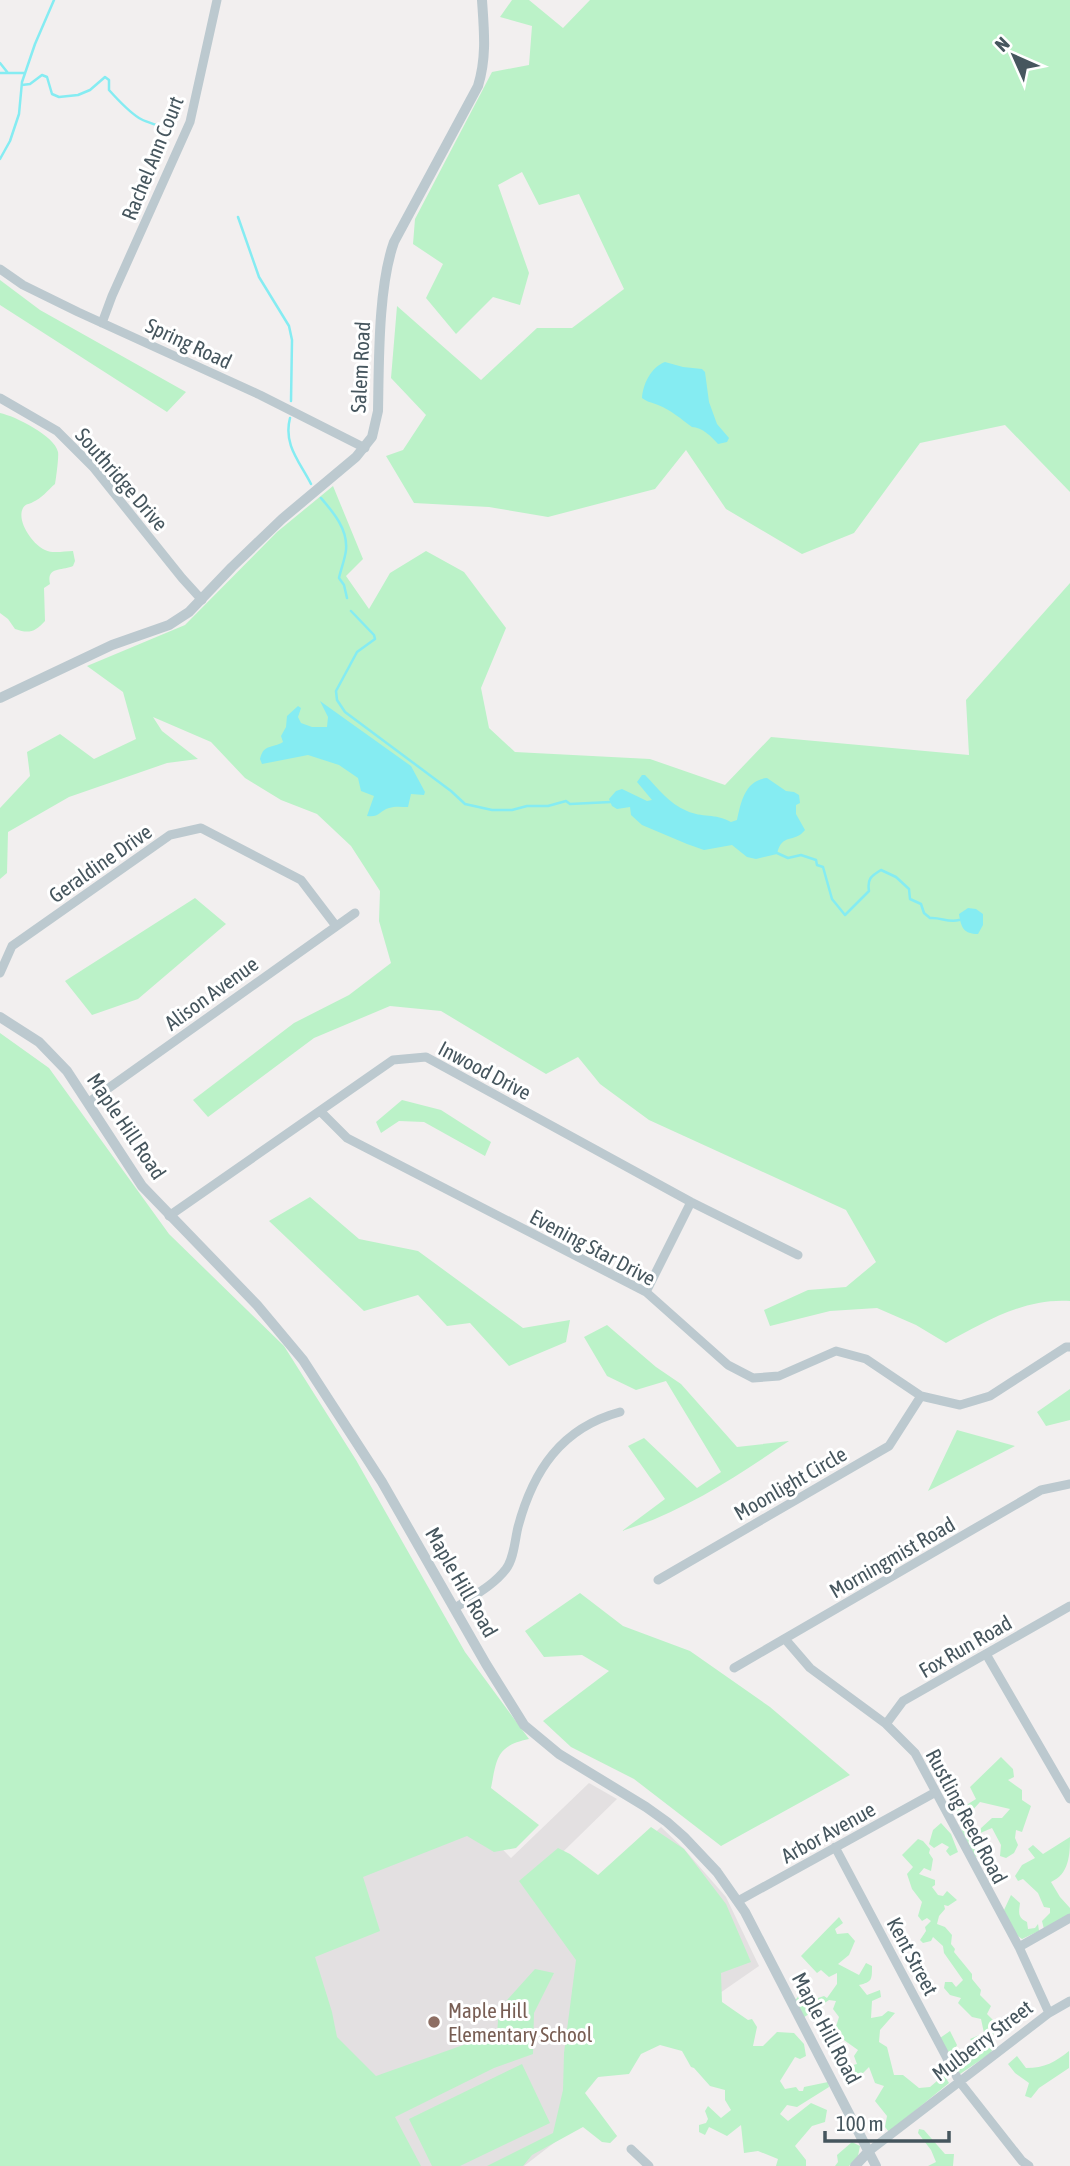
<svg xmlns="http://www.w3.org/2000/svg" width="1070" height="2166" font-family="'Asap Condensed',sans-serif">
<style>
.education{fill:#e3e0e1}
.green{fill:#bbf2c8}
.water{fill:#85ecf2}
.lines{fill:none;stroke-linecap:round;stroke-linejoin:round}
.stream{stroke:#85ecf2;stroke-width:2.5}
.minor{stroke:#bcc9cf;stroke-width:9}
.tertiary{stroke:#bcc9cf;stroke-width:10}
.education-dot{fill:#8d6e63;stroke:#fff;stroke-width:2.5}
.labels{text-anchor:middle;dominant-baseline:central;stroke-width:6;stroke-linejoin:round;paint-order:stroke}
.street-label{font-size:21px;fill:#46565e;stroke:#fff}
.education-label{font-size:21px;fill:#785e54;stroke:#fff;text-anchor:start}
</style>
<rect width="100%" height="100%" fill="#f2efef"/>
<path class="education" d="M589,1783L617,1799L531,1883L564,1919L661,1827L684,1849L726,1897L759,1966L577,2092L617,2136L610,2143L585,2119L524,2166H91L299,1914L459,1804L511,1858Z"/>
<path class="green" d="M512,0H529L563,28L590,0H1070V492L1005,425L920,443L854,533L802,554L726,509L686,450L655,489L548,517L489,507L414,503L386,456L403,450L426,415L391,378L397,306L481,380L537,328H572L624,289L579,194L539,205L522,172L498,185L529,273L520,305L493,297L456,334L426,298L443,264L413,244L415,219L492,72L529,65L532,26L500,17Z
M0,280L40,310L186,392L167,412L0,305Z
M0,413C15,416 55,436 58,452C59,456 56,479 55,484C48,490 41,499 33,502C28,505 26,503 23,508C16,521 33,545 45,550C53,554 64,551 73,551L75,561L73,566C63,571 46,566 50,584L44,588L45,621C35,632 29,634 15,629L8,619L0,613Z
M333,486L363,559L346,576L369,609L390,573L426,551L464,572L506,628L481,688L489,728L515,752L650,759L725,785L771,737L969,755L966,700L1070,583V1301C1024,1298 985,1322 946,1343L916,1325L877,1308L830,1311L770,1326L764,1310L808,1290L846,1287L876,1262L846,1210L649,1120L600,1084L578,1057L546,1074L441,1011L390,1006L314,1038L208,1117L193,1100L294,1023L349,995L391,963L379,921L380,891L351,846L317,814L281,800L245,778L211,742L153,717L162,731L198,759L167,763L69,797L8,832L7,873L0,879V808L30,776L27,752L60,734L94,759L136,739L123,692L87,666L185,625L277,532Z
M195,898L226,924L138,999L92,1015L65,981Z
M0,1033L49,1068L169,1234L284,1346L356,1460L465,1652L529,1739C496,1746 497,1758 491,1788L539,1825L516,1848L494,1852L467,1836L363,1877L380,1931L315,1957L332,2012L337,2037L376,2076L497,2033L499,2009L535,1969L554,1973L534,2013L533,2054L494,2068L395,2117L421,2166H0Z
M402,1100L441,1110L491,1142L485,1156L424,1122L399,1121L381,1133L376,1122Z
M310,1197L359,1239L418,1251L523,1328L570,1320L566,1342L509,1366L470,1323L447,1326L418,1295L364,1311L269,1221Z
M607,1325L656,1367L681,1384L737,1447L789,1441C735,1477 685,1511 622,1531L665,1499L628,1446L644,1438L697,1488L721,1472L666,1381L636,1390L607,1376L584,1337Z
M1070,1389V1420L1046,1426L1037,1412Z
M957,1430L1015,1446L928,1491Z
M580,1593L623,1626L690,1651L770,1707L850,1775L721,1846L634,1779L571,1747L543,1721L609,1671L582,1655L544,1657L525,1631Z
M1001,1757L1013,1769L1014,1777L1008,1780L1022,1790V1800L1031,1806L1022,1832L1016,1830L1015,1838L1018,1845L1014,1853L1006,1858L1000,1856L1001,1845L992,1828L978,1834L986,1851L975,1857L965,1841L960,1825L970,1819L980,1829L992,1818H1002L1010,1809L980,1802L969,1814L959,1817L954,1809H960L976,1799L970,1787Z
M941,1823L951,1834L958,1852L950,1856L946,1851L949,1847L942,1843L934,1848L929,1844L933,1830Z
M651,1827L684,1849L726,1904L751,1962L721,1973L722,2002L748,2020L752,2019L757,2027L753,2046H763L777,2032L794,2033L804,2044L806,2056L800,2059L795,2057L780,2081L785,2089L796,2087L799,2091H803L804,2087L828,2082L829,2087L797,2107L787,2105L780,2114L788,2121L811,2103L827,2110L825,2122L812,2126L795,2146L806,2160V2166H776L778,2159L758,2151L744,2153L741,2125L727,2136L709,2127L705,2135L699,2132V2125L706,2123L708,2119L705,2111L708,2106L721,2118L731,2110L725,2100V2090L710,2086L694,2068L691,2067L682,2051L660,2045L641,2054L629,2074L598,2077L585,2093L617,2136L610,2143L602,2142L583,2127L532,2155L523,2166H487L553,2133L563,2090L564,2053L576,1960L519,1881L558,1848L570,1854L598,1875Z
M1070,1837C1070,1855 1069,1874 1051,1882L1060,1897L1070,1908V1914L1044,1929L1042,1921L1050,1913V1908L1044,1907L1038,1893L1023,1879L1018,1881L1015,1876L1022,1865L1035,1858L1028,1849L1033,1845L1043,1854Z
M918,1839L923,1841L930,1849L929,1853L933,1859L931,1871L924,1868L919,1874L935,1880V1885L932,1887L938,1895L943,1896L947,1891L957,1900L948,1906L944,1905L945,1909L939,1916L937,1924L945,1927L952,1935L951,1944L955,1949L954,1952L972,1974V1979L981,1990L980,1995L991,2006L987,2014L993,2020L994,2034L987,2038L984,2044L992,2050L991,2053L960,2074L940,2038L950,2031L957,2045L954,2051L964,2053L978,2049L970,2039L984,2033L981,2019L972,2017L958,2003L961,1998L950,1995L944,1988L945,1982H952L956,1987L963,1980L944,1953L943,1946L933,1937L931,1941L923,1943L920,1940L926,1931L925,1927L931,1921L927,1918L922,1921L918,1916L922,1902L912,1889L907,1874L913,1867L902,1855Z
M1011,1895L1020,1903C1019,1912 1017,1917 1027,1922L1028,1929L1035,1928L1038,1924L1039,1931L1022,1939L1015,1934L1004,1910Z
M839,1917L843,1923L835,1929L837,1934L848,1933L855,1941L849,1955L838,1964L859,1975L866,1963L872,1966C872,1980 872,1982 859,1985L867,1995L880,1990L881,1997L872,2001L871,2018L882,2016L888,2011L895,2013L880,2030L879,2042L887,2047L894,2075H903L919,2088L930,2087L944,2075L949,2083L889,2132L885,2127L887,2116L875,2101L884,2086L875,2083L869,2067L859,2077L851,2079L847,2072L853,2065L857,2064L854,2056L858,2050L834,2033L839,2017L833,2009L836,2001L829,2000L803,2018L794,2002L800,1994H805L809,2001L824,1996L827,1998L837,1984V1973L829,1977L821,1970L817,1973L801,1956Z
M1069,2051V2068L1039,2088L1031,2098L1025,2096L1029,2083L1015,2073L1008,2064L1017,2056L1026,2068C1045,2068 1055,2062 1069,2051Z
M522,2064L550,2123L460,2166H432L409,2119Z
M919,2129L924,2130L945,2154H954L953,2166H928L936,2162L931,2150L918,2133Z
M852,2142L860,2146L858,2156L849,2166H835L838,2162L837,2155Z"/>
<path class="water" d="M665,362L683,367L702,369L705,372L709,402L717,424L729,438L727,442L718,444C712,437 702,427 692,427C681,419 671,410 658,405C651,402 647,402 642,398C643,384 651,367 665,362Z
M320,701L411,766L425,792L424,795L411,794L408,807C402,807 395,806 389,808C379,811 379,818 367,816L374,796L361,791L358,778L339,765L308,755L262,764L260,759C264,743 272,749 283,742L281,736L286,727L287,716L298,706L301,708L298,717L301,723L312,727H327L328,717Z
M642,775H645C659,789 668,803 687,811C702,818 715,813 731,822L737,820C741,802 745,780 767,778L786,791L794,792L799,795L800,803L796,805V814L805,830C794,844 782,832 777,854L756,859L747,857L732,845L704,850L687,844L642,825L631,815L630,807L617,809L612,806L609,799L616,791L622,789L647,801L652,800L637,782Z
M968,908L976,909L983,914V925L978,934C964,934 961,928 959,914Z"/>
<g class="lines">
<path class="stream" d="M0,63L8,73H25
M0,73H8
M22,85L30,84L42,75L47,77L52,94L59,97L78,95L90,90L105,77L109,80V90C118,100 128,111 139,118C145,122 153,123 160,127
M0,159L10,141L19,114L22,82L35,44L54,0
M238,217L259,277L289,326L292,340L291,401
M290,418C283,445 300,462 311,484
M321,498C333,512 348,529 346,550C345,559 341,569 339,578L344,585L347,598
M351,611L374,635L375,639L357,652L336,691L337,700L345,712L451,791L465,804L492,810H512L527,806H548L566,801L570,804L611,802
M777,853L788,858L801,855L816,860L817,865L823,867L832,899L845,915L869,891C867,879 871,876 881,870L896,877L909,889L910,899L921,904L924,913L930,918C941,917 948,923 959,920"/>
<path class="minor" d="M0,269L23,285L78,312L260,395L365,448
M102,323L112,296L190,122L217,0
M0,398L57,431L93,467L182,578L202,600
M0,973L12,946L170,835L201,828L301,880L336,926
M89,1102L355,913
M321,1112L347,1138L646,1292L728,1365L753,1378L779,1376L836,1351L866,1359L921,1396L960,1405L990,1396L1066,1347H1070
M169,1216L393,1060L426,1057L691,1202L798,1255
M646,1292L691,1202
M658,1580L889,1446L921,1396
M455,1608C473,1596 493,1586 506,1569C514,1559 515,1539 518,1527C533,1471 561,1428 620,1412
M785,1639L810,1668L886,1724L915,1753L1019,1947L1049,2013
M986,1654L1070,1799
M734,1668L1041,1490L1070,1484
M886,1724L903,1701L1070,1606
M835,1847L959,2081L1022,2161L1029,2166
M738,1901L934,1793
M1019,1947L1070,1918
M631,2149L649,2166
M868,2152L1049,2013L1070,2001"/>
<path class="tertiary" d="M0,698L112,645L169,625L189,612L232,567L282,519L356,457L372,437L378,411C379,362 378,287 394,242L478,86C487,57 484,30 482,0
M0,1017L39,1042L67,1071L142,1186L257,1305L303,1360L382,1482L486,1664L524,1725L559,1754L646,1807L667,1822L684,1837L717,1872L745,1912L876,2166
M855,2166L868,2152"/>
</g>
<circle class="education-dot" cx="434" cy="2022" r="7"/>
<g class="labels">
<g class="street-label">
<text transform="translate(152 158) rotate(-68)">Rachel Ann Court</text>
<text transform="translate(189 343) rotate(25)">Spring Road</text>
<text transform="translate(360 367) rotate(-87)">Salem Road</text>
<text transform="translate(122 479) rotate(49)">Southridge Drive</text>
<text transform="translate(100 863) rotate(-35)">Geraldine Drive</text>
<text transform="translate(211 993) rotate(-36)">Alison Avenue</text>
<text transform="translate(485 1070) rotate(28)">Inwood Drive</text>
<text transform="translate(127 1126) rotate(56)">Maple Hill Road</text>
<text transform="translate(593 1247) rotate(28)">Evening Star Drive</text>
<text transform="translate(790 1483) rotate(-30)">Moonlight Circle</text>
<text transform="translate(892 1557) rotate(-30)">Morningmist Road</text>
<text transform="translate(462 1582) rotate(60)">Maple Hill Road</text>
<text transform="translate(965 1646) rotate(-30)">Fox Run Road</text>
<text transform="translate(967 1816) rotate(62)">Rustling Reed Road</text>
<text transform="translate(828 1832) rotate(-29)">Arbor Avenue</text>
<text transform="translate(913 1956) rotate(62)">Kent Street</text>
<text transform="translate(827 2028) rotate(62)">Maple Hill Road</text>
<text transform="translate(982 2040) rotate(-37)">Mulberry Street</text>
</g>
<g class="education-label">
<text x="448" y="2010">Maple Hill<tspan x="448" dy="24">Elementary School</tspan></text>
</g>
</g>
<g transform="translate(1014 56) rotate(315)" stroke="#ffffff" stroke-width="5" paint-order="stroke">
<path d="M0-5L12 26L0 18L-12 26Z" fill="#46565e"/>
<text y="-10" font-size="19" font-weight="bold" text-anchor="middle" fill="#46565e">N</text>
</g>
<path d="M825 2131v10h124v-10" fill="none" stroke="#46565e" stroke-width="3.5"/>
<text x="836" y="2131" font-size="21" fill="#46565e" stroke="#ffffff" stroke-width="5" paint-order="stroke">100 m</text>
</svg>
